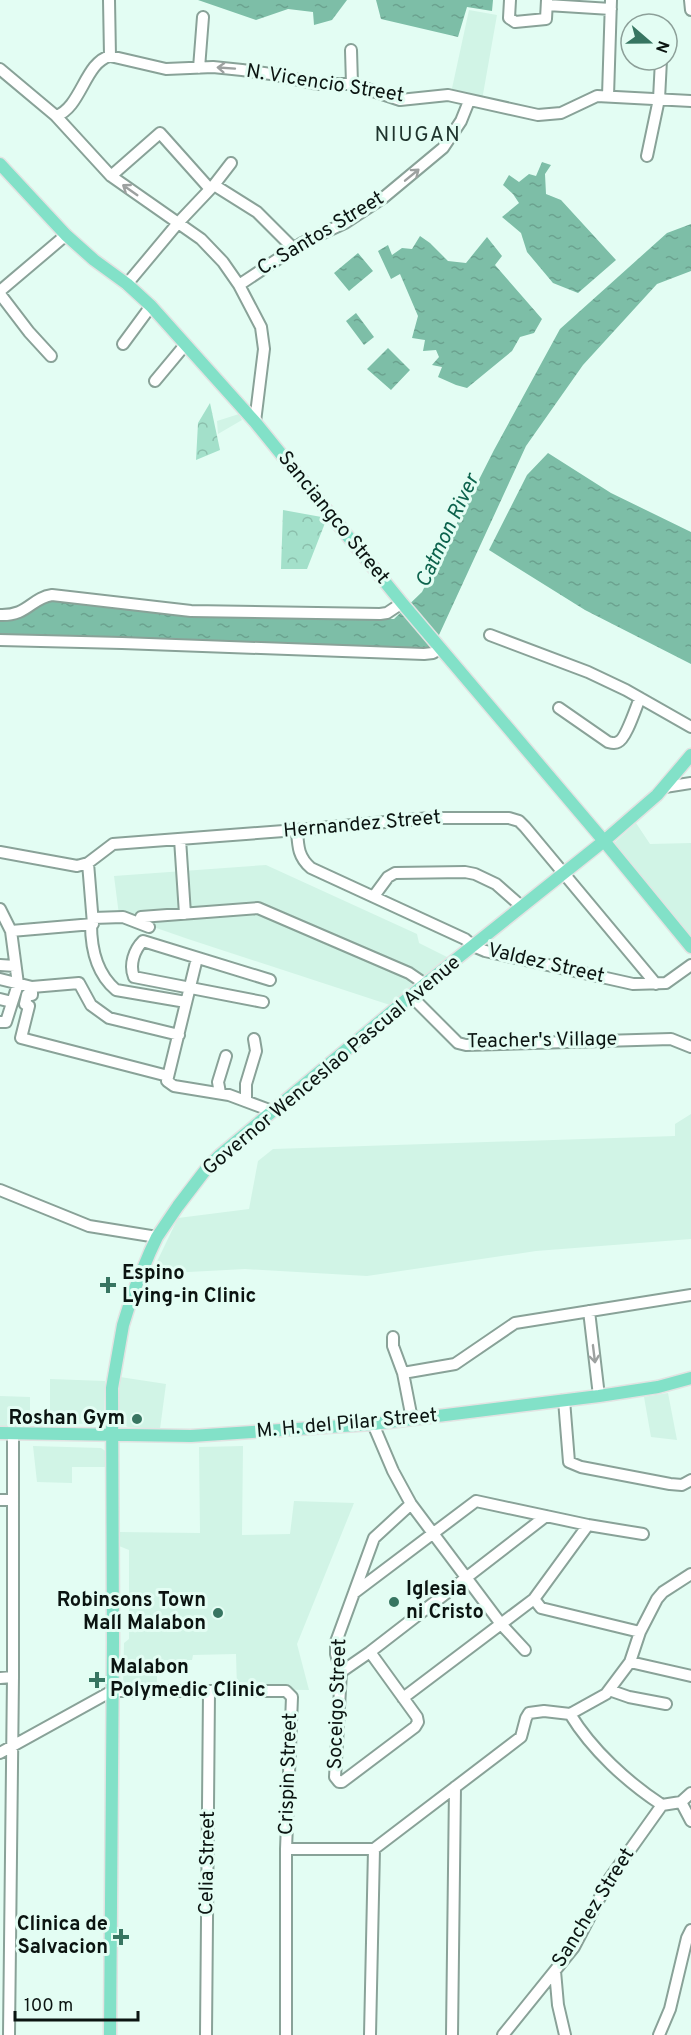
<svg xmlns="http://www.w3.org/2000/svg" width="691" height="2035" font-family="Overpass,sans-serif">
<style>
.built{fill:#d1f4e6}
.forest{fill:url(#forest-crowns)}
.water{fill:url(#water-ripples)}
.lines{fill:none;stroke-linecap:round;stroke-linejoin:round}
.minor-casing{stroke:#89a298;stroke-width:14}
.major-casing{stroke:#e2e3e2;stroke-width:15}
.minor{stroke:#fff;stroke-width:10}
.major{stroke:#82e1c8;stroke-width:12}
.oneway{stroke:#9da1a0}
.poi-dot{fill:#377561;stroke:#e3fdf3;stroke-width:2}
.labels{text-anchor:middle;dominant-baseline:central;stroke-width:6;stroke-linejoin:round;paint-order:stroke}
.street-label{font-size:20px;fill:#0b1411;stroke:#e3fdf3}
.poi-label{font-size:20px;font-weight:bold;fill:#0b1411;stroke:#e3fdf3;text-anchor:start}
.neighbourhood-label{font-size:21px;letter-spacing:1.5px;fill:#1f342d;stroke:#e3fdf3}
.water-label{font-size:21px;font-style:italic;fill:#0d634d;stroke:#e3fdf3}
</style>
<defs>
<pattern id="forest-crowns" width="20" height="18" patternUnits="userSpaceOnUse" patternTransform="scale(1.5)"><rect width="20" height="18" fill="#a3e0ca"/><path d="M2 6a3 3 0 1 1 6 0M12 15a3 3 0 1 1 6 0" fill="none" stroke="#8bbfac"/></pattern>
<pattern id="water-ripples" width="26" height="14" patternUnits="userSpaceOnUse" patternTransform="scale(1.5)"><rect width="26" height="14" fill="#7dbea7"/><path d="M2 4q2-2 4 0t4 0M15 11q2-2 4 0t4 0" fill="none" stroke="#6ba28f"/></pattern>
</defs>
<rect width="100%" height="100%" fill="#e3fdf3"/>
<path class="built" d="M469,10L497,15L482,100L451,93Z
M239,414L242,420L218,434L217,421Z
M636,823L650,844L691,843V939L614,843Z
M266,865L417,934L419,943L449,958L393,1006L188,939L119,915L114,876Z
M691,1114V1239L536,1251L367,1276L245,1269L151,1274L178,1218L249,1209L258,1161L273,1149L675,1136V1124Z
M120,1377L166,1384L160,1429L128,1427L116,1420Z
M50,1379L105,1381L104,1416L100,1421L93,1424L50,1423Z
M668,1393L677,1440L651,1437L644,1397Z
M0,1396L30,1397V1432L0,1431Z
M33,1446L101,1448L107,1452L108,1467H72V1483L37,1482Z
M243,1446L242,1535L290,1534L294,1501L354,1503L297,1644L309,1690L237,1689L236,1654L193,1655L192,1660H157V1689H123L124,1643L129,1639V1550L119,1546L118,1532L200,1533L199,1447Z"/>
<path class="forest" d="M210,403L220,450L196,460L198,423Z
M283,510L327,518L307,569H281Z"/>
<path class="water" d="M198,0H347L332,20L314,25L313,12L288,9L256,20Z
M376,0H493L492,11L467,7L458,37L381,19Z
M542,162L551,165L545,174L546,194L561,200L616,260L578,293L553,283L527,252L521,233L502,217L519,203L513,194L503,185L509,175L519,182L529,174L536,176Z
M691,224V271L657,284L583,365L526,446L439,635L428,649L0,635V619H9L29,613L51,599L199,615L394,619L422,592L494,450L560,329L667,233Z
M420,236L430,243L448,261L466,263L487,237L502,256L495,265L542,319L534,333L520,337L512,351L467,388L456,385L438,377L442,367L432,365L439,357L436,350L423,351L425,340L412,338L418,316L400,274L391,279L378,251L388,245L392,255L402,248L412,249Z
M358,253L373,271L349,291L334,273Z
M356,313L374,337L364,345L346,321Z
M388,348L410,370L391,390L367,369Z
M548,453L611,493L691,532V664L585,610L489,550L527,475Z"/>
<g class="lines">
<g class="minor-casing">
<path id="minor" d="M109,0L110,56
M510,0L509,18L515,22L546,19L547,0
M690,0L691,10
M547,5L611,9
M351,50L352,84
M199,68L203,17
M0,69L56,116L111,176L201,239L223,262L239,285L261,327L264,349L255,422
M608,96L611,0
M56,116C81,108 85,62 110,56L166,69L213,67L242,70L271,74L317,84H352L400,100L448,95L538,115L561,113L597,96L691,101
M647,156L659,99L661,60
M111,176L160,133L210,189
M214,185L257,212L294,249
M127,284L178,223L214,185L231,163
M239,285L302,243L345,223L383,198L443,148L461,121L469,101
M0,291L66,235
M0,294L29,332L51,356
M123,344L151,306
M155,381L185,345
M0,615C28,616 31,598 52,595L191,611L380,614L387,613L402,603
M490,635L588,672L626,690L691,727
M0,640L122,643L424,654L433,653L440,648
M559,708L608,742C612,743 615,744 618,742C626,739 636,707 640,698
M665,787L691,783
M297,830C298,846 298,857 311,868L465,939L473,946L485,951L633,984L666,983L691,965
M180,839L185,914
M0,852L77,866L88,863L113,844L297,830L430,818H509L519,821L525,827L656,984
M374,896L388,877L395,873L465,872L475,874L496,884L521,906
M0,909L11,931L18,984L6,1022H0
M141,917L258,908L409,973L425,984
M93,918L123,917L149,927
M91,924C91,948 97,974 116,990L186,1002
M11,931L93,924L88,863
M197,958L167,1081L174,1086L229,1095L272,1111
M0,965L15,966
M0,979L32,987L79,983L91,1005L109,1018L179,1035
M32,987V995H27L25,1004L29,1006L21,1038L168,1076
M411,996L458,1043L466,1045L671,1039L691,1047
M0,999L12,1002
M263,1002L134,977C129,965 134,950 143,941L270,980
M220,1093L218,1082L226,1056
M246,1101V1084L256,1051L254,1039
M0,1190L89,1226L157,1237
M589,1311L599,1396
M393,1337V1346L403,1373L412,1419
M403,1373L455,1364L515,1323L691,1295
M564,1400L569,1462L581,1467L670,1484L682,1485L691,1480
M373,1424L393,1471L411,1504L501,1624L525,1650
M0,1500H13
M354,1593L476,1501L588,1525L643,1534
M534,1599L541,1608L640,1632
M370,1652L417,1717L418,1722L415,1727L342,1782H339L335,1777L341,1672L336,1654V1642L374,1538L411,1504
M630,1662L691,1676
M341,1672L370,1652L546,1516
M0,1678L13,1677
M609,1690L629,1697L666,1704
M403,1698L534,1599L588,1525
M570,1714C592,1750 627,1782 662,1805
M0,1753L112,1691H286L292,1697L286,1849V2035
M681,1802L691,1821
M286,1849H374L521,1737L526,1718L529,1713L544,1711L570,1714L606,1694L630,1662L640,1632L657,1599L663,1592L691,1574
M555,1971L558,2005L565,2035
M9,2035L13,1677V1434
M206,2035L209,1692
M370,2035L374,1849
M452,2035L455,1787
M503,2035L574,1947L610,1878L662,1805L681,1802L691,1793
M659,2035L670,2009L687,1938L691,1930"/>
</g>
<g class="major-casing">
<path id="major" d="M0,164L66,235L94,260L127,284L151,306L255,422L402,603L604,841L691,947
M0,1433L191,1436L373,1424L599,1396L658,1387L691,1378
M110,2035L113,1642L112,1388L123,1325L133,1293L150,1252L157,1237L178,1206L207,1168L220,1155L425,984L604,841L657,795L691,755"/>
</g>
<use href="#minor" class="minor"/>
<use href="#major" class="major"/>
</g>
<defs><path id="oneway-shaft" d="M-6 0H5M1.5-3L5.5 0L1.5 3" fill="none" stroke-width="1.6" stroke-linecap="round" stroke-linejoin="round" transform="scale(1.5)"/></defs>
<g class="oneway">
<use href="#oneway-shaft" transform="translate(226 68) rotate(-176)"/>
<use href="#oneway-shaft" transform="translate(412 175) rotate(-39)"/>
<use href="#oneway-shaft" transform="translate(130 190) rotate(-145)"/>
<use href="#oneway-shaft" transform="translate(594 1354) rotate(83)"/>
</g>
<g class="poi-dot">
<path d="M105 1276h6v6h6v6h-6v6h-6v-6h-6v-6h6z"/>
<circle cx="137" cy="1419" r="6"/>
<circle cx="394" cy="1602" r="6"/>
<circle cx="218" cy="1613" r="6"/>
<path d="M94 1671h6v6h6v6h-6v6h-6v-6h-6v-6h6z"/>
<path d="M118 1928h6v6h6v6h-6v6h-6v-6h-6v-6h6z"/>
</g>
<g class="labels">
<g class="street-label">
<text transform="translate(325 84) rotate(9)">N. Vicencio Street</text>
<text transform="translate(321 234) rotate(-31)">C. Santos Street</text>
<text transform="translate(333 518) rotate(51)">Sanciangco Street</text>
<text transform="translate(362 825) rotate(-5)">Hernandez Street</text>
<text transform="translate(546 964) rotate(13)">Valdez Street</text>
<text transform="translate(542 1041) rotate(-1)">Teacher's Village</text>
<text transform="translate(332 1066) rotate(-40)">Governor Wenceslao Pascual Avenue</text>
<text transform="translate(347 1424) rotate(-5)">M. H. del Pilar Street</text>
<text transform="translate(338 1704) rotate(-88)">Soceigo Street</text>
<text transform="translate(289 1774) rotate(-88)">Crispin Street</text>
<text transform="translate(208 1863) rotate(-89)">Celia Street</text>
<text transform="translate(594 1908) rotate(-58)">Sanchez Street</text>
</g>
<g class="poi-label">
<text x="122" y="1274">Espino<tspan x="122" dy="23">Lying-in Clinic</tspan></text>
<text x="125" y="1419" text-anchor="end">Roshan Gym</text>
<text x="406" y="1590">Iglesia<tspan x="406" dy="23">ni Cristo</tspan></text>
<text x="206" y="1601" text-anchor="end">Robinsons Town<tspan x="206" dy="23">Mall Malabon</tspan></text>
<text x="110" y="1668">Malabon<tspan x="110" dy="23">Polymedic Clinic</tspan></text>
<text x="108" y="1925" text-anchor="end">Clinica de<tspan x="108" dy="23">Salvacion</tspan></text>
</g>
<g class="neighbourhood-label">
<text x="418" y="135">NIUGAN</text>
</g>
<g class="water-label">
<text transform="translate(448 531) rotate(-65)">Catmon River</text>
</g>
</g>
<g transform="translate(649 42) rotate(110)"><circle r="28" fill="#e3fdf3" stroke="#8da099" stroke-width="1.5"/>
<path d="M0-4.5L10 22L0 15L-10 22Z" fill="#377561"/>
<text y="-9" font-size="16" font-weight="bold" text-anchor="middle" fill="#0b1411">N</text>
</g>
<path d="M15 2011v9h123v-9" fill="none" stroke="#0b1411" stroke-width="3"/>
<text x="24" y="2011" font-size="18" fill="#0b1411" stroke="#e3fdf3" stroke-width="4.5" paint-order="stroke">100 m</text>
</svg>
